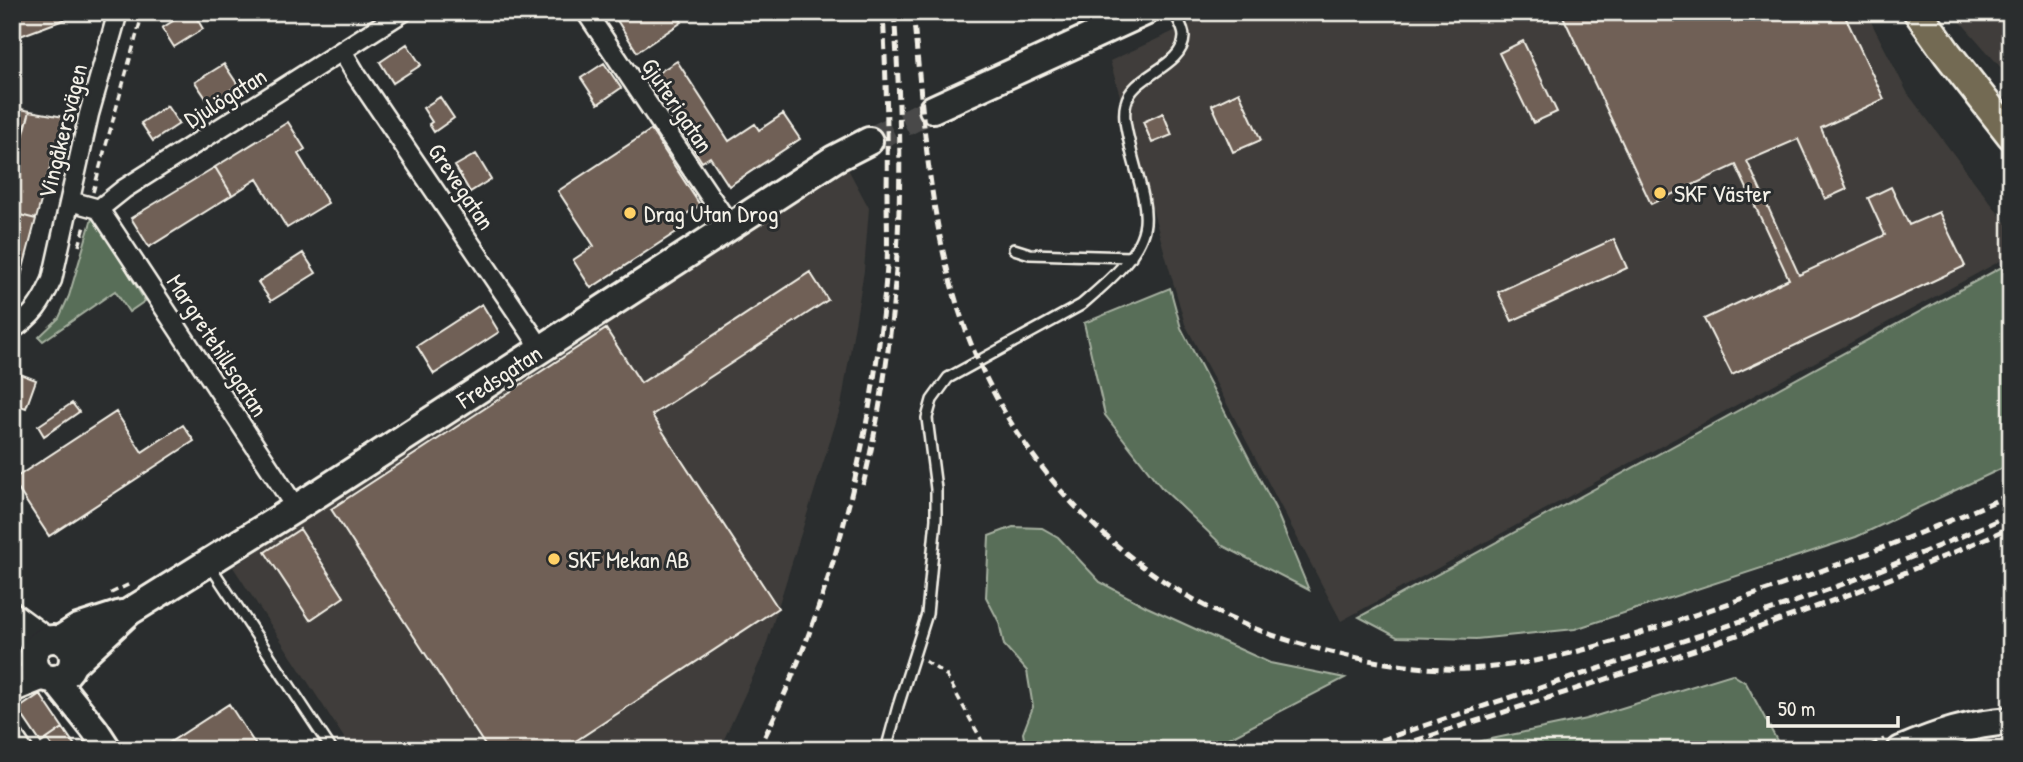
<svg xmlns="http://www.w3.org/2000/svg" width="2023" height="762" font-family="'Patrick Hand',sans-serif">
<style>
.built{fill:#3f3d3a}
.green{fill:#586e59;stroke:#a6b0a0;stroke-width:2}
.building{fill:#706157;stroke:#f4f1e8;stroke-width:2}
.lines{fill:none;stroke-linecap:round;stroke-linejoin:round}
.secondary-tunnel{stroke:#484a4a;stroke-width:26;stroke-dasharray:26 13;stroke-linecap:butt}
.lane-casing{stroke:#f4f1e8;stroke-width:14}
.street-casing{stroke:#f4f1e8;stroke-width:23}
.secondary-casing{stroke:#f4f1e8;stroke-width:32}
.primary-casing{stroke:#f4f1e8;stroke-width:33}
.path{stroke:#f4f1e8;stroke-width:3.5;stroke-dasharray:7 5;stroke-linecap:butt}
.lane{stroke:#2a2d2e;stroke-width:9}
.street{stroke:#2a2d2e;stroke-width:18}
.secondary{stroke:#2a2d2e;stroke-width:26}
.primary{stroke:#736b52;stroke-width:28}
.rail{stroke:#f4f1e8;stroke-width:5;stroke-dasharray:10 5;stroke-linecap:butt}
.poi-dot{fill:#ffd166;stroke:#2a2d2e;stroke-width:2.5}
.labels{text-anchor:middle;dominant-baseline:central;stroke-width:6;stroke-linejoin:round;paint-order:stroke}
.street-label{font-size:24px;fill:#f4f1e8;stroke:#2a2d2e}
.poi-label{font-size:24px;fill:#f4f1e8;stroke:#2a2d2e;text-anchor:start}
</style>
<rect width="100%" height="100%" fill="#2a2d2e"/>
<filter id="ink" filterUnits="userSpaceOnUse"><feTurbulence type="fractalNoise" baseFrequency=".0143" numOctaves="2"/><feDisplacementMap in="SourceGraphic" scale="14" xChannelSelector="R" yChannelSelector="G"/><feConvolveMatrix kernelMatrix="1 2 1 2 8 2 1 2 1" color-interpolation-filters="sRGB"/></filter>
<g filter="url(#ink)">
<path class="built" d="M1215,12H1866L1908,94L2011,230V255L1341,621L1185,324L1110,61Z
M1953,12H2011V79L1959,20Z
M848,169L869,208L864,271L841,406L763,655L719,750H352L233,567Z"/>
<path class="green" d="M92,218H96L145,301L129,312L115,291L43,341L39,337L59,318L69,296Z
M2011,262V464L1856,537L1575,629L1476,639L1397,637L1359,617Z
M1170,288L1181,328L1275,508L1309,590L1223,546L1161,487L1105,415L1084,323Z
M1013,527L1042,528L1058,537L1100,582L1147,607L1270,663L1345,678L1206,750H1026L1023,733L1033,707L1027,671L1004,645L999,622L986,597L989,536Z
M1732,674L1746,683L1782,750H1454L1482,741L1586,719Z"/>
<path class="building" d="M12,12H85L12,39Z
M187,12H193L203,29L174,47L162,28Z
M275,12H290L280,19Z
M623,12H675L682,22L637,52L615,17Z
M1561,12H1843L1884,99L1821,128L1847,189L1825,199L1798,139L1747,161L1799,275L1885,235L1868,198L1891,187L1909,225L1939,212L1965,266L1732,375L1704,319L1789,279L1736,165L1651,204Z
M1523,41L1557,112L1533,123L1499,53Z
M407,44L421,65L393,83L380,62Z
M677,61L729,141L755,124L759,130L783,114L800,139L729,186L710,157L702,162L648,79Z
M604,63L621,88L598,104L581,78Z
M224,64L238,85L210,104L195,82Z
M1239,92L1261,140L1233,152L1212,105Z
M440,97L454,118L434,132L429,124L432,122L423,108Z
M167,106L179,124L153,141L141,123Z
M12,107L30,111L20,146L12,144Z
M30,111L64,117L36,219L12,213V178Z
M1163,113L1172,135L1152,143L1143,122Z
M288,122L305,149L298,154L328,203L287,228L257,179L232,195L215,167Z
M651,130L700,205L676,221L681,229L591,288L573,260L594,246L558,191Z
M476,154L491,179L470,192L455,166Z
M215,167L232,195L149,247L131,218Z
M12,213L36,219L16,295H12Z
M1614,239L1627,268L1512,321L1498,292Z
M303,253L316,273L271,301L258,282Z
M810,272L828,300L652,415L778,608L562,750H488L331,509L606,329L641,383Z
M482,304L499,332L434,374L417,346Z
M15,372L36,380L26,408L12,403V379Z
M72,403L79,412L44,436L38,426Z
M116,412L142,452L183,425L194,441L49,536L12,480Z
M300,529L344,597L310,620L265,552Z
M40,694L63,728L41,743L18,709Z
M229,704L257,747L253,750H158Z
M63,728L78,750H55L47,739Z"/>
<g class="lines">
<path class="secondary-tunnel" d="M869,141L933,109"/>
<g class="lane-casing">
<path id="lane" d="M1014,249L1030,254L1131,257
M209,564L332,750
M12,726L28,750
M886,750L898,706L927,614L936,519V489L927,418L932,400L948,378L1081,305C1104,285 1142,255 1145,223C1147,199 1136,173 1131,150C1128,135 1122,118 1126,103C1132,75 1183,67 1184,37C1184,28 1178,20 1174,12"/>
</g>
<g class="street-casing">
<path id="street" d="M586,12L730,226
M342,51L357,76L541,348
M70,201L99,209L124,189L403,12
M99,209L296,508
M12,330C34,315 41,304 52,280L89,114L118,12
M12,611L50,639
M12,615L33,653
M12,684L34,668
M12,693L47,679"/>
</g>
<g class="secondary-casing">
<path id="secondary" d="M933,109L1145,12
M33 659a20 20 0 1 1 40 0a20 20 0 1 1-40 0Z
M61,639L78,628L121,614
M73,664L129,612L296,508L834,159L869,141
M55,680L95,730L108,750
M1901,750C1939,734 1969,724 2011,721"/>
</g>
<g class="primary-casing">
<path id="primary" d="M1918,12L1947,53L2011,135"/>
</g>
<path class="path" d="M93,192L143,12
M79,246L86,223
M111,593L130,584
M925,661L946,675L987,750
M1860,750L1884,739"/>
<use href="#lane" class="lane"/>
<use href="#street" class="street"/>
<use href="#secondary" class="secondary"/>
<use href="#primary" class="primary"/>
<path class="rail" d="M913,12C924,118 928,224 964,325C1007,447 1098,551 1213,610C1254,631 1299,645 1344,655C1389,665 1437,672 1483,668C1557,662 1630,637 1700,613C1805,578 1909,540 2011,494
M863,485C901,330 906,171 894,12
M758,750C834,602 874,432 887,266C888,242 887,217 887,192C888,132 886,72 883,12
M1352,750C1573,674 1799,612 2011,514
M1387,750C1597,681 1810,619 2011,527"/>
</g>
</g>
<g class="poi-dot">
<circle cx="1660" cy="193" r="7"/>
<circle cx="630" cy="213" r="7"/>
<circle cx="554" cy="559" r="7"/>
</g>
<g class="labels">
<g class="street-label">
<text transform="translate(225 97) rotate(-32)">Djulögatan</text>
<text transform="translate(678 105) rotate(56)">Gjuterigatan</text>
<text transform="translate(62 131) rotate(-76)">Vingåkersvägen</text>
<text transform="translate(462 186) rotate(56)">Grevegatan</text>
<text transform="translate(218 345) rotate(57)">Margretehillsgatan</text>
<text transform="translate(499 376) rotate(-33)">Fredsgatan</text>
</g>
<g class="poi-label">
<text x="1674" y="193">SKF Väster</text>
<text x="644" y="213">Drag Utan Drog</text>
<text x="568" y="559">SKF Mekan AB</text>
</g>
</g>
<rect width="2023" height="762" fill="none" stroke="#2a2d2e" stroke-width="42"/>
<rect x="21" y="21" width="1981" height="720" fill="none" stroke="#f4f1e8" stroke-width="2.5" filter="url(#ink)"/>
<path d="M1768 716v10h130v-10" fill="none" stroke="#f4f1e8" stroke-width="3.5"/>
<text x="1778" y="716" font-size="21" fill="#f4f1e8" stroke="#2a2d2e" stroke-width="5" paint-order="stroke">50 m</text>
</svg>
